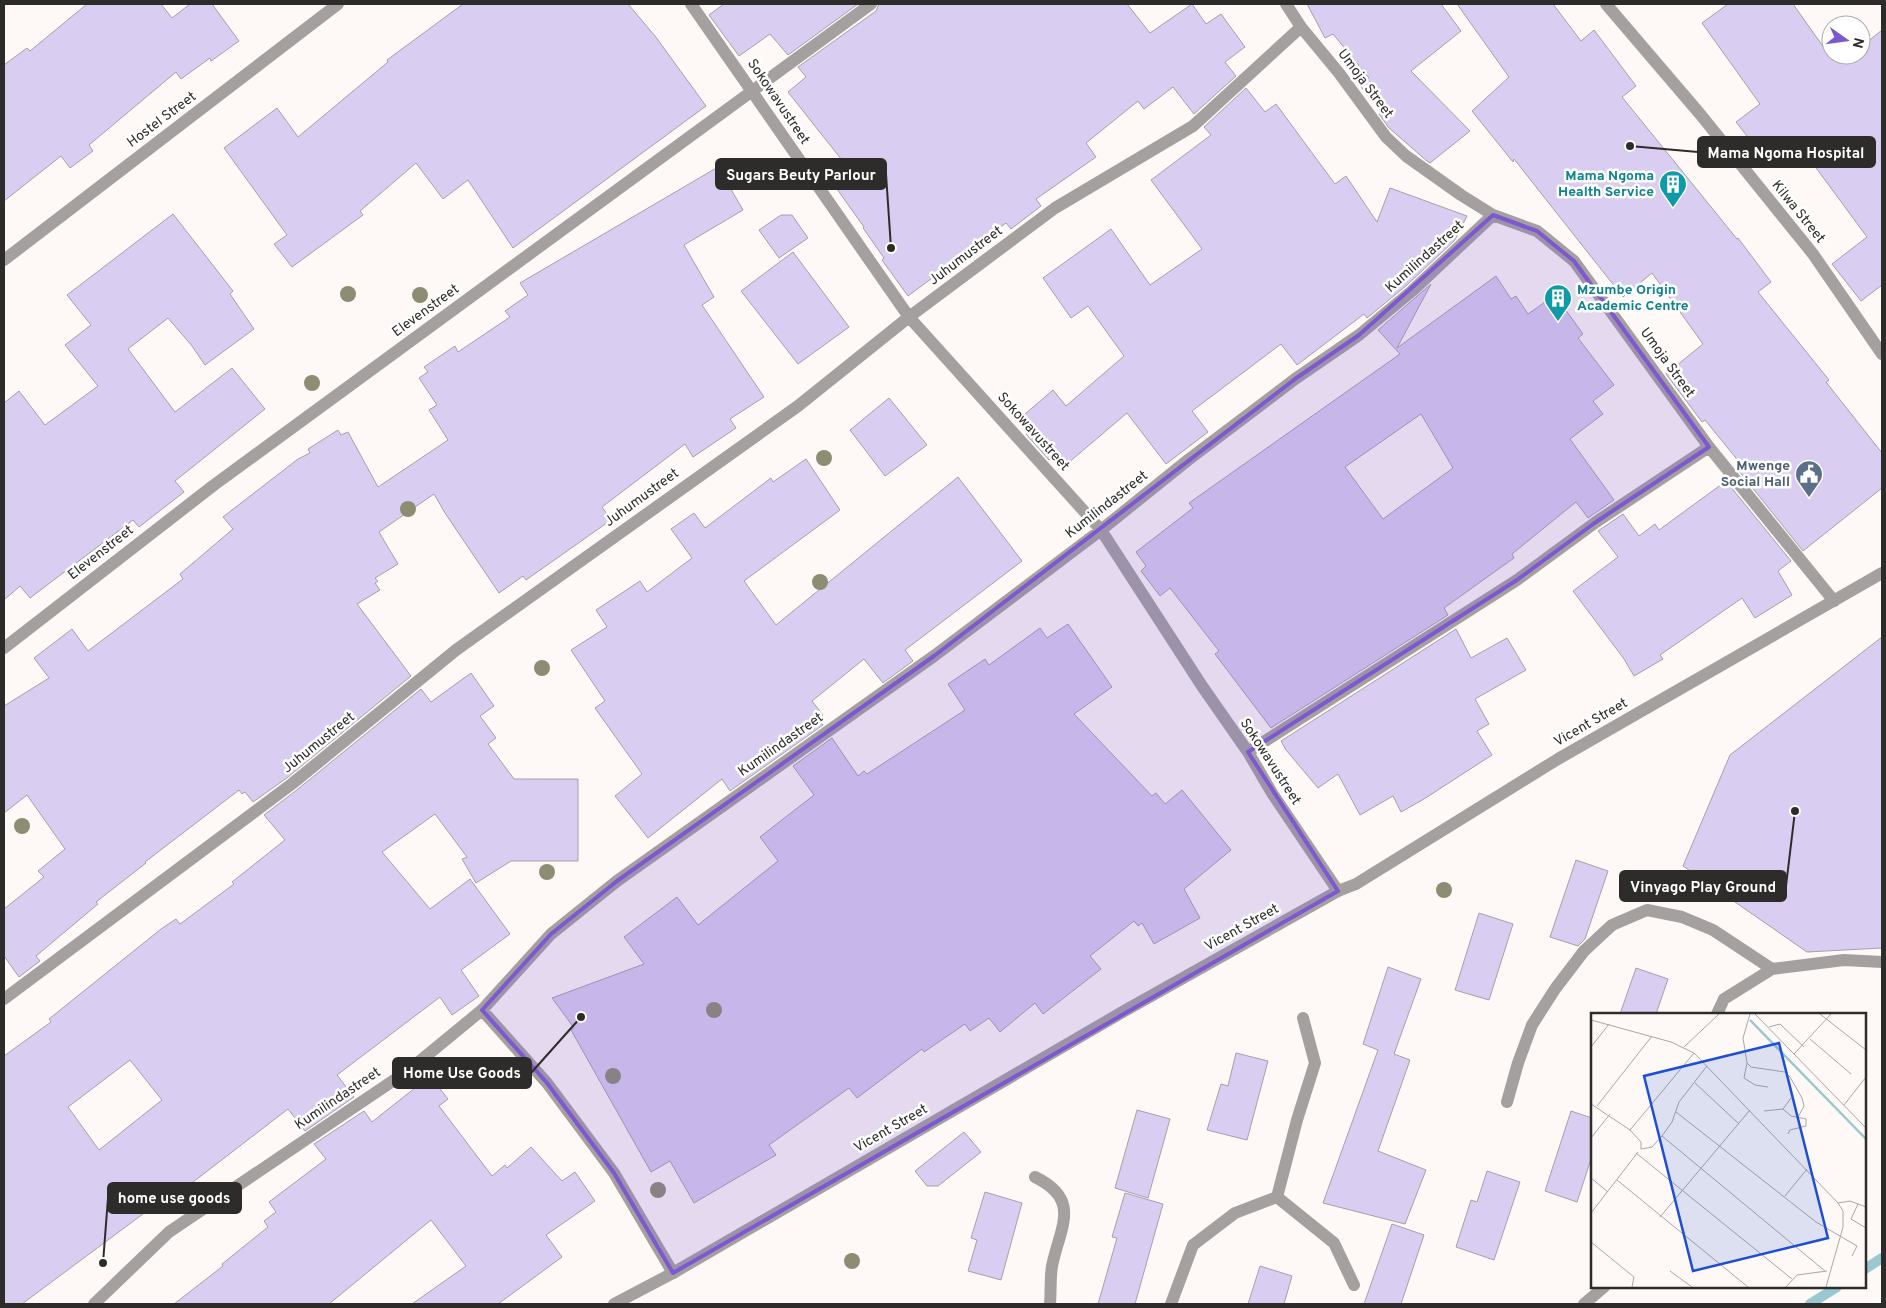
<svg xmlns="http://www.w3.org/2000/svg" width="1886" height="1308" font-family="Overpass,sans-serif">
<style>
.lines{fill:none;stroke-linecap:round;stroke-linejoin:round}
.stream{stroke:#99c8d0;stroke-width:10}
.building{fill:#d9cdf1;stroke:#a3a2a8;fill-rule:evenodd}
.minor{stroke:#a4a0a0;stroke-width:12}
.tertiary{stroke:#a4a0a0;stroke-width:12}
.tree{fill:#8c8d72}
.marked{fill:#7e58d1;fill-opacity:0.2;stroke:#7e58d1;stroke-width:4;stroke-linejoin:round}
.labels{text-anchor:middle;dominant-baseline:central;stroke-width:5;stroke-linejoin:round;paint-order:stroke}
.street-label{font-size:14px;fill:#2e2c2a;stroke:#fff}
.culture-label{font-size:14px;font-weight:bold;fill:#0d838f;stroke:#fff;text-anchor:end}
.service-label{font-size:14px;font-weight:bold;fill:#4e5e75;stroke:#fff;text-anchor:end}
.inset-river{fill:none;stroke:#99c8d0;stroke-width:2.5}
.inset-road{fill:none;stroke:#aba7a4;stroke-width:1}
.view{fill:#1d4ed8;fill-opacity:0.15;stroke:#1d4ed8;stroke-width:2.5}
.inset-edge{fill:none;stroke:#2e2c2a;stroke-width:2.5}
.leader{fill:none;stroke:#2e2c2a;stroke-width:2}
.callout-dot{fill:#2e2c2a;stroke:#fff;stroke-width:2}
.callout{fill:#2e2c2a;stroke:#2e2c2a;stroke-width:2}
.callout-label{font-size:15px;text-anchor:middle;font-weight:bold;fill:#fff}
</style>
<rect width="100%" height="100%" fill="#fef9f6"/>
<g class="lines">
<path class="stream" d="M1865,1269L1882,1258
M1810,1304L1837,1287"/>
</g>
<path class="building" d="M87,4H161L172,18L190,4H212L239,41L211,61L210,58L181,79L176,72L89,145L93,151L70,168L61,156L4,201V65L27,48L30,51Z
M463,4H628L655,36L706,106L513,248L468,180L443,199L416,163L360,211L363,215L292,267L274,244L287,235L224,148L277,108L298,137L388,62L387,60Z
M724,4H858L788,55L770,34L739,56L709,15Z
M879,4H1127L1150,33L1192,4L1206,24L1221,14L1245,47L1225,62L1236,76L1194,114L1173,87L1144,109L1138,101L1086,143L1096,157L1036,199L1041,206L1011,229L1006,223L908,296L882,260L884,258L863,228L864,227L832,182L849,169L788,92L806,77L798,67L876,11Z
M1307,4H1441L1461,31L1411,71L1470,131L1430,163L1427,161L1389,128L1379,114L1382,112L1360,86L1369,78L1333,34L1325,38Z
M1457,4H1553L1581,41L1594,30L1636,86L1622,97L1737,239L1738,238L1771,282L1758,292L1829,380L1826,382L1882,453V488L1803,551L1739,471L1744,468L1705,420L1702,422L1666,374L1703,344L1652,273L1623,297L1514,159L1513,162L1472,111L1509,77Z
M1728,4H1793L1827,52L1831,49V55H1861V47L1882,30V285L1861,301L1832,264L1867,237L1811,161L1804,167L1789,148L1769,164L1736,122L1760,104L1702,23Z
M1246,88L1265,112L1276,104L1335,184L1346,176L1377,222L1390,188L1467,216L1455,240L1407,285L1367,318L1364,314L1297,365L1281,344L1192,411L1208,432L1166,464L1127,413L1061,469L1052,458L1049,460L1026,434L1028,433L1018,420L1053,390L1066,406L1124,356L1088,306L1071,318L1043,278L1111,229L1150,285L1202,249L1151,180L1211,135L1204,127Z
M718,167L743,210L684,245L714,297L702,305L764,397L730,419L736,428L693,457L685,444L602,507L611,520L526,580L523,576L499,593L445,513L434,494L379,532L398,564L375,578L378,581L375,583L380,590L357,604L411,676L288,777L253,802L245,792L242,794L239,790L145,862L146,863L96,902L98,904L36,956L40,961L19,977L4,956V909L44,877L38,871L65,849L27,795L4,813V706L49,678L34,658L72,629L88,651L183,579L180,574L233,529L223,517L298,459L310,453L308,449L338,430L341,435L348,432L378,487L448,440L429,410L437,405L419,378L428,372L424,367L455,346L458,352L510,317L505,311L528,295L520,283Z
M173,214L233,291L230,294L254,329L205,365L192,346L168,318L128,349L175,412L232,368L265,409L175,481L184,492L139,527L133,520L30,598L20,586L4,600V403L19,391L45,425L98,386L65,345L91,325L67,295Z
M781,215H792L808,238L779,258L759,230Z
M793,252L849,327L798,364L741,291Z
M1496,276L1511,299L1516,296L1528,314L1555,295L1583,334L1578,338L1614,385L1593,401L1603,414L1570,439L1614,500L1588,518L1576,502L1512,554L1514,558L1444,608L1448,615L1271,728L1215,654L1219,651L1170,588L1160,596L1141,571L1146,566L1136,552L1193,508L1189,503L1400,354L1378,330L1431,284L1397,348ZM1421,414L1453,468L1383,519L1345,467Z
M889,398L927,445L885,476L850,430Z
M806,459L840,510L744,581L776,625L958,477L1022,561L905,650L913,661L883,683L864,659L812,701L823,715L818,719L823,725L730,791L722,779L648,838L615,796L642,774L595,708L605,701L571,650L607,627L596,610L640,581L647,592L692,558L671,529L694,513L705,528L771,478L773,482Z
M1726,481L1791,561L1778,571L1792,595L1755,618L1742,598L1660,655L1663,659L1634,676L1624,659L1573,591L1618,557L1598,531L1623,514L1639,536L1655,524L1659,530Z
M1068,624L1112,687L1074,714L1152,796L1156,793L1165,804L1182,790L1231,850L1184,889L1200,918L1154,944L1142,923L1138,926L1134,921L1090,956L1101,969L1043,1014L1035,1003L1000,1032L989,1018L970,1031L965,1024L924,1052L922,1049L857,1098L849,1088L769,1145L776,1155L694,1203L670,1161L651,1172L571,1030L574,1028L552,998L644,964L624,937L677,897L698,925L778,861L760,837L814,795L793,766L832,738L858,776L864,771L867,774L965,710L948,684L985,659L989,665L1040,628L1047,638Z
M1456,629L1471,658L1507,638L1526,670L1475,699L1489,724L1477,731L1492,755L1424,799L1401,812L1393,796L1360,815L1338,774L1318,788L1286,750L1281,741Z
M1882,637V948L1807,952L1683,866L1730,755Z
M471,673L494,706L480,716L496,738L488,744L514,779H578V861H511L476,883L462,859L467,857L435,814L382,852L430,909L470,879L510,934L461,970L479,996L452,1015L440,997L337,1075L354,1097L305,1131L288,1109L154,1212L151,1208L22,1304H4V1056L51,1022L49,1019L161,929L176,919L180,924L234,884L232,882L285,840L264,815L298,789L421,689L431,702ZM130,1060L162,1100L99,1150L68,1107Z
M1576,860L1608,871L1585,939L1578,946L1550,937Z
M1479,913L1513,924L1489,1000L1455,990Z
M1388,967L1421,979L1394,1054L1410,1060L1378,1151L1426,1170L1405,1224L1323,1203L1378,1050L1363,1044Z
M1636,968L1668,979L1656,1014H1620Z
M1236,1053L1268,1061L1247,1140L1207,1130L1221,1084L1228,1086Z
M430,1076L448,1099L439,1106L492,1176L505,1165L507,1168L531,1147L562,1181L575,1172L595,1201L546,1235L562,1257L498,1304H412L466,1266L431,1220L329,1304H174L223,1266L222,1264L268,1227L264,1221L276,1212L269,1202L326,1159L314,1144L364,1111L372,1122Z
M1137,1110L1170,1119L1148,1198L1115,1188Z
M1571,1111L1592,1118V1156L1577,1202L1545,1191Z
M964,1132L981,1152L938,1186H927L915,1171Z
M1487,1171L1520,1182L1494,1260L1456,1247L1471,1200L1477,1202Z
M985,1192L1022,1203L1001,1280L968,1271L977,1240L971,1238Z
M1125,1193L1163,1204L1135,1304H1098L1117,1238L1112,1237Z
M1392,1224L1424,1235L1401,1304H1364Z
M1260,1266L1292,1276L1284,1304H1248Z"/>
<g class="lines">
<path class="minor" d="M691,4L909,317L1101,530L1202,686L1248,752L1272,793L1338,891
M1286,4L1301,27L1339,73L1386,137L1406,156L1461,195L1493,215L1537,231L1574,261L1709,447L1834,601
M1606,4L1700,114L1813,254L1882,354
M4,260L338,4
M4,648L214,485L871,4
M1248,752L1517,580L1596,522L1709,447
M4,999L293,783L456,650L798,406L909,317L1055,208L1193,126L1301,27
M482,1010L547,1083L614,1173L673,1273
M1717,1014L1724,999L1772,969
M1303,1018L1315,1063L1297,1120L1277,1197L1334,1243L1354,1285
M1507,1102L1518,1063L1532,1025L1555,989L1584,951L1612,925L1647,910L1682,917L1713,930L1772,969L1844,960L1882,962
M1035,1177C1082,1200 1060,1227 1052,1266C1050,1278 1051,1292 1050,1304
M94,1304L169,1232L409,1070L482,1010L551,934L617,881L934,656L1101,530L1188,460L1295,379L1359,335L1412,291L1493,215
M1171,1304L1193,1245L1235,1213L1277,1197
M1584,1304L1604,1287"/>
<path class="tertiary" d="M614,1304L673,1273L1126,1010L1338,891L1356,884L1558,759L1882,573"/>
</g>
<g class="tree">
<circle cx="348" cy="294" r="8"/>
<circle cx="420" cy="295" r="8"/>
<circle cx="312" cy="383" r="8"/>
<circle cx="824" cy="458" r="8"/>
<circle cx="408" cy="509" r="8"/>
<circle cx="820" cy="582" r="8"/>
<circle cx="542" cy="668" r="8"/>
<circle cx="22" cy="826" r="8"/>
<circle cx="547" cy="872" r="8"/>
<circle cx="1444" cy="890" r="8"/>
<circle cx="714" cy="1010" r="8"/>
<circle cx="613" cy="1076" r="8"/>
<circle cx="658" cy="1190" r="8"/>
<circle cx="852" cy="1261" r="8"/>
</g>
<path class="marked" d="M1493,215L1537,231L1574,261L1709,447L1596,522L1517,580L1248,752L1338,891L673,1273L614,1173L547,1083L482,1010L551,934L617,881L934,656L1295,379L1359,335Z"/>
<defs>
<g id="building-pin" transform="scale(1.4375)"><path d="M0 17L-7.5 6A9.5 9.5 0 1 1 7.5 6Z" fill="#0f9aa8" stroke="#fff"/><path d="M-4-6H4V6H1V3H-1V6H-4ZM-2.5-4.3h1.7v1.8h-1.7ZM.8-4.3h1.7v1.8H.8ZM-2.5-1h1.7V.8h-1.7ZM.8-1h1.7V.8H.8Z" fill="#fff"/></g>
<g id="civic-pin" transform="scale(1.4375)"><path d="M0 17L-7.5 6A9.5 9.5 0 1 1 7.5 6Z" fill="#5c6f8a" stroke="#fff"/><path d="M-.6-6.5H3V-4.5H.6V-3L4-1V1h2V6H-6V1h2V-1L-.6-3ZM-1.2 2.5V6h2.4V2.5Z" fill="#fff"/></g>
</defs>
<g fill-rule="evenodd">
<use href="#building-pin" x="1673" y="184"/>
<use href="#building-pin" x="1558" y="298"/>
<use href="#civic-pin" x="1809" y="474"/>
</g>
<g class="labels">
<g class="street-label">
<text transform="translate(1365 84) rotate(53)">Umoja Street</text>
<text transform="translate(778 102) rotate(56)">Sokowavustreet</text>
<text transform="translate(162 120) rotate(-37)">Hostel Street</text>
<text transform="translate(1798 212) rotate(51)">Kilwa Street</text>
<text transform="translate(966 256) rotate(-37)">Juhumustreet</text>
<text transform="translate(1425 257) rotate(-42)">Kumilindastreet</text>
<text transform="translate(426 311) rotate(-36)">Elevenstreet</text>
<text transform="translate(1667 363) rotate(54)">Umoja Street</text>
<text transform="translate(1033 432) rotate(48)">Sokowavustreet</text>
<text transform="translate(642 498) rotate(-36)">Juhumustreet</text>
<text transform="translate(1107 505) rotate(-38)">Kumilindastreet</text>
<text transform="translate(101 553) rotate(-38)">Elevenstreet</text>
<text transform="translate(1591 723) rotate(-30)">Vicent Street</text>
<text transform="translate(319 743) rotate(-39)">Juhumustreet</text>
<text transform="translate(781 745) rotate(-35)">Kumilindastreet</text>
<text transform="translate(1270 762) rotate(57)">Sokowavustreet</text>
<text transform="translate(1242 928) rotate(-29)">Vicent Street</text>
<text transform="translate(338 1099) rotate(-34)">Kumilindastreet</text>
<text transform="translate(891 1129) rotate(-30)">Vicent Street</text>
</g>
<g class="culture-label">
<text x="1654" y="176">Mama Ngoma<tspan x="1654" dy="16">Health Service</tspan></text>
<text x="1577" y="290" text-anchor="start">Mzumbe Origin<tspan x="1577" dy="16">Academic Centre</tspan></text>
</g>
<g class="service-label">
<text x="1790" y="466">Mwenge<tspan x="1790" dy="16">Social Hall</tspan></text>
</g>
</g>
<g transform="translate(1591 1013)">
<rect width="275" height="275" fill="#fef9f6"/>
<path class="inset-river" d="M159,7L275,126"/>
<path class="inset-road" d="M159,1L152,25L156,50L153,65L164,72L177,74M164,1L275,115M229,1L275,37M0,7L80,29L103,40L247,190L252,198V214L235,274M178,14L189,11L213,34M219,26L260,61M0,34L18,11M93,34L128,1M203,41L240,1M156,50L160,54L194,59L199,64L211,85L213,93L207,104M104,70L147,110M0,91L39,117L50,129V136M253,92L275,64M6,93L61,23M192,96L200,103L215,106V113L199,117L197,121M173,98L192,96L200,85M85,99L225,209L266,233L261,243M39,117L103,40M71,123L234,258M0,125L19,101M50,136L61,134L71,123L81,109L88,89L116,53M45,140L201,266M0,165L17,179M26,167L157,274M194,183L216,156M247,190L259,188L275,194M267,191L260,206L275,215M0,200L47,139M69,204L159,97M0,229L43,264L41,274M79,258L101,274M195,274L206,262L236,258"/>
<path class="view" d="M188,30L237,225L102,258L53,63Z"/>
<rect width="275" height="275" class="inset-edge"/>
</g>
<path class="leader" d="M1630 146L1698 152M891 248L886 174M1795 811L1786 886M581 1017L531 1073M103 1263L108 1198"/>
<g class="callout-dot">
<circle cx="1630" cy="146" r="5"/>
<circle cx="891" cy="248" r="5"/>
<circle cx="1795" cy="811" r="5"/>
<circle cx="581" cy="1017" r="5"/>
<circle cx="103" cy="1263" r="5"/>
</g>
<g class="callout">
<rect x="1698" y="137" width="177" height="30" rx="5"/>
<rect x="716" y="159" width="170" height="30" rx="5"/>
<rect x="1620" y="871" width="166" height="30" rx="5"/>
<rect x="393" y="1058" width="138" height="30" rx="5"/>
<rect x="108" y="1183" width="133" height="30" rx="5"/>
</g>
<g class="callout-label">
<text x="1786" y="158">Mama Ngoma Hospital</text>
<text x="801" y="180">Sugars Beuty Parlour</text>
<text x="1703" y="892">Vinyago Play Ground</text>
<text x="462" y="1078">Home Use Goods</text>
<text x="174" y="1203">home use goods</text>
</g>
<rect width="1886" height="1308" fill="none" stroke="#2e2c2a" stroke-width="10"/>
<g transform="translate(1846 40) rotate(104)"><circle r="24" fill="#ffffff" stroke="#ababaa"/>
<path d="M0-4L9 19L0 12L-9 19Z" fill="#7e58d1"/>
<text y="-8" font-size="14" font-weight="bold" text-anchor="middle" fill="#2e2c2a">N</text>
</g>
</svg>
